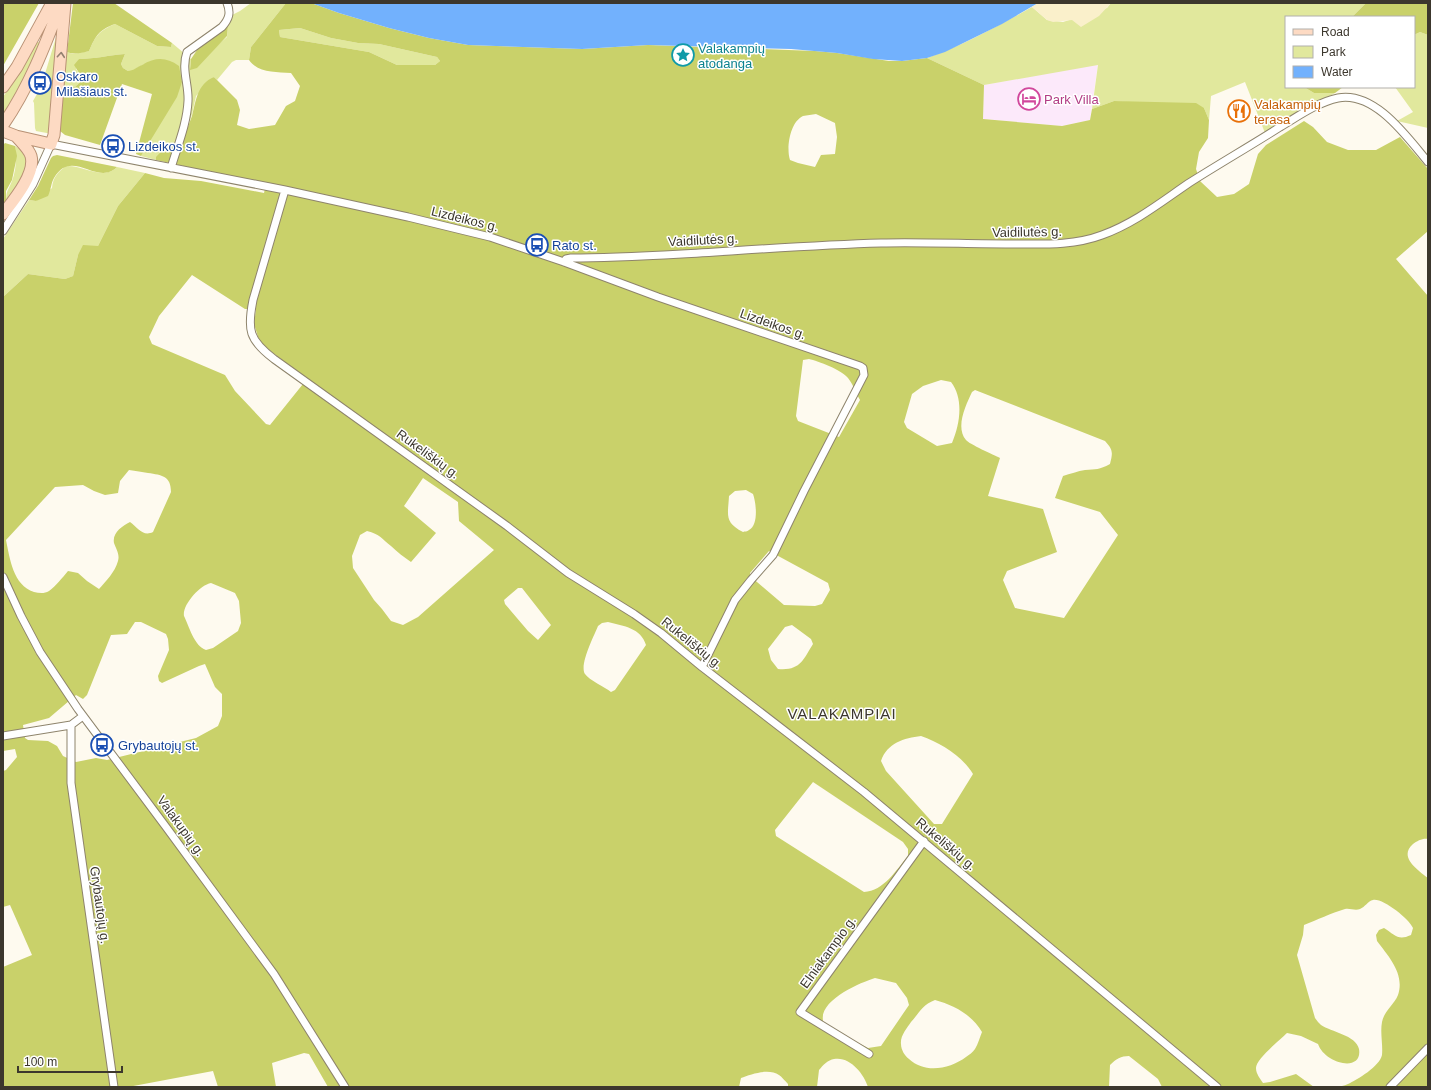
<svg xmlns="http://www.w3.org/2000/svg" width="1431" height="1090" font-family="Helvetica,sans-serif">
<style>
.commercial{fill:#fce9fa}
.green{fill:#e1e89d}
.forest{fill:#c9d16a;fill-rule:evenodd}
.sand{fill:#faf0cb}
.water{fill:#72b1fd}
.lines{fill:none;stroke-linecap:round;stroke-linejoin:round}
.minor-casing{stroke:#8e846c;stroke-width:9}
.primary-casing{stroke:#b89174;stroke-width:13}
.minor{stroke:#fff;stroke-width:7}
.primary{stroke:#fddac3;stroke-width:11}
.oneway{stroke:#938070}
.labels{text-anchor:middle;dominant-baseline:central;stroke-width:3;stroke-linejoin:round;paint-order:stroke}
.culture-label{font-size:13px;fill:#0d838f;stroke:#fff;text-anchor:start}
.transit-label{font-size:13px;fill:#164399;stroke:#fff;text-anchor:start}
.hotel-label{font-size:13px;fill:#b23c85;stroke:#fff;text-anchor:start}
.food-label{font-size:13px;fill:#c56008;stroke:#fff;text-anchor:start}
.street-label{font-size:13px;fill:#3c372d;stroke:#fff}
.quarter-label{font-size:15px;letter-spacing:1px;fill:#3c372d;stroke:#fff}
</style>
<rect width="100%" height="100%" fill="#fefaef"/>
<path class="commercial" d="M1098,64L1090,120L1062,126L983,119L984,85Z"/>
<path class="green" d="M251,3H286L251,47L249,60H236L232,62L217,80L214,77L196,96L192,114L181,146L169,143L157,157L156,160L141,156L182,82L180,76L144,64L132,71H128L123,68L121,64L125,54C109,55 95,59 79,59L76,69L81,76V81L75,87L63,86L67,52L73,54L89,51C96,35 99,31 115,24L157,46L171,47L172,43L191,59L190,69L227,37L228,26L232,15L240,11Z
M1111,3H1366L1352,17H1286V87H1304L1314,93H1335L1265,133L1245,82L1211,96L1209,120L1204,108L1114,101L1092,109L1098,65L984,85L927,58C964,45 998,26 1032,7L1047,20L1063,22L1107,8Z
M300,28L331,38L358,43L379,44L437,57L440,61L435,65H397L369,52L280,37L279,30Z
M1420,32L1428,35V128L1397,121L1413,112L1395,87H1414V35Z
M57,34H58L52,94V134L36,131L35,128L34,103L33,101L41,87Z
M38,42L41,43L27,76L3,117V97L25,63L36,43Z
M15,146C40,159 16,187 6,202C6,190 8,191 12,181C16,171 17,157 15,146Z
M66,166C84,165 103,181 117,167L145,173L118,206L98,246L78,255L73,276L65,279L28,274L3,297V239L29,200L36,201L52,188C53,177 58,172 66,166Z"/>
<path class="forest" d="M3,3H39L3,66Z
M73,3H114L172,43L171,47L157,46L115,24C99,30 96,35 89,51C81,53 75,55 67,52Z
M286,3H311L339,13L389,28L429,38L468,45L582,49L648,45L815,51L837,53L889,61H902L927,58L984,85L983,119L1062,126L1090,120L1092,109L1114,101L1196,103L1204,108L1209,120L1208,138L1199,152L1196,169L1200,181L1217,197L1234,194L1249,184L1258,154L1266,145L1304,121L1313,127L1327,142L1348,150H1376L1400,137L1428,169V231L1396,259L1428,296V839C1423,838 1417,841 1413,844C1398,857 1418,870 1428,878V1087H1336C1340,1086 1344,1086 1348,1084C1357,1080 1380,1066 1382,1055C1383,1044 1380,1033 1382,1022C1384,1011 1394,1005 1398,995C1405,974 1389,957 1377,941L1376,935L1379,930L1384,928C1395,935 1398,941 1411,935L1413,928C1409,919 1383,898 1373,900C1368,901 1365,907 1360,909C1355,911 1350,908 1345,909C1331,913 1317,920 1304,925L1303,935L1297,955L1315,1018C1317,1021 1319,1023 1321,1025C1331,1032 1356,1035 1359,1049C1363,1073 1325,1064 1318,1044L1301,1036L1287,1033C1280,1040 1256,1059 1256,1068C1256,1074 1260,1078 1263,1083L1270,1082L1296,1074L1314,1087H1162L1158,1079L1129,1056C1121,1056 1116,1059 1110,1065L1109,1087H868C864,1074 850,1056 834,1059C828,1060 823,1065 819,1070L817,1087H788V1084C785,1081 782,1077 779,1075C769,1068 751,1074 741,1078L739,1087H328L309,1054L304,1053L272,1063L276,1087H218L213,1071L128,1087H3V967L32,955L10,905L3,907V771L6,770L17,757L15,749L3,751V297L28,274L65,279L73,276L78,255L83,245L98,246L118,206L145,173L164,178L201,181L264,193L266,184L156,160V157L169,143L181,146C185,136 188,126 192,116C196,101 197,84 214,77L237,100L240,110L237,125L249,129L275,125L286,106L295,101L300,86L291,73C275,72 258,73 249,60L251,47ZM300,28L331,38L358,43L379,44L437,57L440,61L435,65H397L369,52L280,37L279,30ZM816,114L835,123L837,137L835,154L821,155L815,167L798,163L790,160C786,148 790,122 803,116C807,115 812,115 816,114ZM192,275L245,309H256L254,324L260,343L307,379L270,425L266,424L235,391L225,375L152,344L149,337L159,316ZM809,359C818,361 842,370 848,378C853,384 856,393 860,400L839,437L798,421L796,416L803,360ZM941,380L951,382C964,399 960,424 952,443L937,446L907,428L904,422L912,394L923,386ZM975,390L1105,441C1113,450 1113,452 1110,464C1099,470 1096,469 1085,470C1078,471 1070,474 1063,476L1055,498L1100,512L1118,535L1064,618L1015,608L1003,580L1007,571L1057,552L1043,509L988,496L1000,458C994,455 969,444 966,440C955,427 966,405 972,392ZM129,470C136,471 142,472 148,473C162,475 171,476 171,492L153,532C143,537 138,528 130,522C122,526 112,533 114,543C116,549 120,554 118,561C115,572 106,581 99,589L87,581L78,573L68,571C62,578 56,586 49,591C44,594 39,593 34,592C13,585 10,559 6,540L55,487L83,485L94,491L105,495L118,493L120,481ZM423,478L458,502L459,521L494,550L418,617L403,625L391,621L382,609L374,600L353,568L352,556L360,535L367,531C380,534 382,539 391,546C397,552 404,557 411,562L436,533L404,506ZM746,490L753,494C756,502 759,525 749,530C747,532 745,531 743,532C724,522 728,515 729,496L735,491ZM769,551L828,583L830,590L822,604L815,606L784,605L750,576V573ZM211,583L235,593L239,601L241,623L238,631L213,648L206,650C194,646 189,626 184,616C182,605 200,585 211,583ZM518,588H522L551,625L538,640L528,631L505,604L504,600ZM135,622H141L166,634L168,639L169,650L158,676L159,681L162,683L199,666L205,664L215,687L222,694V716L218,726L196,738L107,760L96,758L76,762L63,756L57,746L48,741L28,740L25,738L23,725L49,718L76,695L83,699L87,695L111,635L127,634ZM608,622C624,626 641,628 646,645L615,690L611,692C605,687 589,680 585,674C579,665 594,636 598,626L602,623ZM792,625L811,639L813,644C803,660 800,671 778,669L771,660L768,649L785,627ZM921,736C941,743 962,756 973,774L942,824H934L886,771L881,761C887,743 904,738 921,736ZM813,782L903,842L908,849V856C896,870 884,891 864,892L776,836L775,830ZM875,978L896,983L907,998L909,1005L881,1046L868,1048L825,1026C812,1003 859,983 875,978ZM935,1000C954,1005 972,1015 982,1032C980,1037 978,1044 975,1049C973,1052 969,1055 966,1057C950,1069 925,1074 909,1059C905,1056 901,1050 901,1044C900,1036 907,1028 911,1022C920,1012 922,1005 935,1000Z
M1366,3H1428V35L1420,32L1414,35V17H1352Z
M228,26L227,36L197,68L190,70L191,59L197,50Z
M125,54L121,64L123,68L128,71C133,71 137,67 142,65C156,57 166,57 179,66L182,82L177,97L141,156L136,154L152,94L122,84L100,145L65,135L60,131L63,86L75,87L81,81V76L74,65L79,59C95,59 109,55 125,54Z
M1304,87H1343L1335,93H1314Z
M5,143L15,146L17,156L12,180L6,191V202L3,206V145Z
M57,155L117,167C97,187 72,147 54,178C51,183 51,190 48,196L36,201L29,200L38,186L51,158L53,156Z"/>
<path class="sand" d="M1038,3H1111L1099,16L1081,27L1072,20L1053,22L1047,20L1032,7Z"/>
<path class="water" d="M311,3H1038L1002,24L945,52L927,58L902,61L873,59L837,53L791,49L648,45L582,49L468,45L429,38L389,28L339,13Z"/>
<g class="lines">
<g class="minor-casing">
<path id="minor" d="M171,168C177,147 187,124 188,101C189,85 181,69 187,52L222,27C229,19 231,13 227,3
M285,190L253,300C247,330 249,340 274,359L507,526L568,573L634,614L661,633L702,667L864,792L1217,1087
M3,231L33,184L51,144L285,190L408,217L490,237L564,262L658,297L860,366L863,368L864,375L804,491L773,555L751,580L735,600L702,667
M564,262L566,259L571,258C608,258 645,256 682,254C748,250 814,245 881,243C924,242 967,244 1010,244C1041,244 1073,246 1102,235C1135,223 1161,202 1189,183C1219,164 1250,146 1280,127C1297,117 1318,102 1338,98C1375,91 1407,137 1428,162
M3,577L21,616L40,652L78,709L166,827L274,974L345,1087
M71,725V783L114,1087
M3,736L71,725L83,716
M869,1054L800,1012L924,841
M1390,1087L1428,1048"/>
</g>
<g class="primary-casing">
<path id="primary" d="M3,87L17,67L52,3
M3,125C29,87 45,46 61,3
M3,131L16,136L51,144L54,135L65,3
M3,214C13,201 36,174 31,156C29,149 21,142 16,136"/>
</g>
<use href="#minor" class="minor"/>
<use href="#primary" class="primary"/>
</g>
<defs><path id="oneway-chevron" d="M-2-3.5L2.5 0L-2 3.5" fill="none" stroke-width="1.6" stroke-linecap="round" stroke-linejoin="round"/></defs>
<use class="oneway" href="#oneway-chevron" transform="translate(61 55) rotate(-85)"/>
<defs>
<g id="sight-ring" transform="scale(1.15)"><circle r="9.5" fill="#fff" stroke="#0f9aa8" stroke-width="1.5"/><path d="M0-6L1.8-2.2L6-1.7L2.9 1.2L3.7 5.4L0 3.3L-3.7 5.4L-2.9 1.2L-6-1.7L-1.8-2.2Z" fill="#0f9aa8"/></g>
<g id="bus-ring" transform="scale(1.15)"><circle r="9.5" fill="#fff" stroke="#1a4fb4" stroke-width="1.5"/><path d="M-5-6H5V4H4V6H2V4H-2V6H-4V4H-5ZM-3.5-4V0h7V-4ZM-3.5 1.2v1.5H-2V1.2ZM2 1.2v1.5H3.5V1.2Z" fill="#1a4fb4"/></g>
<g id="hotel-ring" transform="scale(1.15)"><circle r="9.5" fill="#fff" stroke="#d1479c" stroke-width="1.5"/><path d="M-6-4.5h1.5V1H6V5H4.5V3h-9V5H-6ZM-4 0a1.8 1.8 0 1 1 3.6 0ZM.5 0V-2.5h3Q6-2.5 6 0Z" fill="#d1479c"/></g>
<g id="restaurant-ring" transform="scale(1.15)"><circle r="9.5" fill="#fff" stroke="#e8710a" stroke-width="1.5"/><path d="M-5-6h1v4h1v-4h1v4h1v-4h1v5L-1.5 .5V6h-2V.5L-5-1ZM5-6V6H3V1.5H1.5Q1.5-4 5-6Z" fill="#e8710a"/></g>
</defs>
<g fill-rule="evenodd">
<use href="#sight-ring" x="683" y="55"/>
<use href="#bus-ring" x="40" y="83"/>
<use href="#hotel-ring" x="1029" y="99"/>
<use href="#restaurant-ring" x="1239" y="111"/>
<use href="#bus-ring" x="113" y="146"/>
<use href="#bus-ring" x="537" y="245"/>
<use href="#bus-ring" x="102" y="745"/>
</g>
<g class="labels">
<g class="culture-label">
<text x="698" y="48">Valakampių<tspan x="698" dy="15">atodanga</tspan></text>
</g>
<g class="transit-label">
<text x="56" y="76">Oskaro<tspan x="56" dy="15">Milašiaus st.</tspan></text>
<text x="128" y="146">Lizdeikos st.</text>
<text x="552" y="245">Rato st.</text>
<text x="118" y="745">Grybautojų st.</text>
</g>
<g class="hotel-label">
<text x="1044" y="99">Park Villa</text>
</g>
<g class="food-label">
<text x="1254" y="104">Valakampių<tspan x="1254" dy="15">terasa</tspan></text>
</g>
<g class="street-label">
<text transform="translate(465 219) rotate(14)">Lizdeikos g.</text>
<text transform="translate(1027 232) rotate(-1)">Vaidilutės g.</text>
<text transform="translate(703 240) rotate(-3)">Vaidilutės g.</text>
<text transform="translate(773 324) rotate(19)">Lizdeikos g.</text>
<text transform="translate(428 454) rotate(36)">Rukeliškių g.</text>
<text transform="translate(692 643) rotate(39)">Rukeliškių g.</text>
<text transform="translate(181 826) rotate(54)">Valakupių g.</text>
<text transform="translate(946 844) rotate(40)">Rukeliškių g.</text>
<text transform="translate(100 905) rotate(82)">Grybautojų g.</text>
<text transform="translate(828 952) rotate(-54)">Elniakampio g.</text>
</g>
<g class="quarter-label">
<text x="842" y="713">VALAKAMPIAI</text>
</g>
</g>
<rect width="1431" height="1090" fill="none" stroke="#3c372d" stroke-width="8"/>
<rect x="1285" y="16" width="130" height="72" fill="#ffffff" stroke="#b1afab"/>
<rect x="1293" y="29" width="20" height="6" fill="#fddac3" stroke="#b1afab"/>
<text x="1321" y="36" font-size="12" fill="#3c372d">Road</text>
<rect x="1293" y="46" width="20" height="12" fill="#e1e89d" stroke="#b1afab"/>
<text x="1321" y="56" font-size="12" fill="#3c372d">Park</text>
<rect x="1293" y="66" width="20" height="12" fill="#72b1fd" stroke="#b1afab"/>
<text x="1321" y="76" font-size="12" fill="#3c372d">Water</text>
<path d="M18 1066v6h104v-6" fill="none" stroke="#3c372d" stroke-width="2"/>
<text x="24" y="1066" font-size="12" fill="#3c372d" stroke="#ffffff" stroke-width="3" paint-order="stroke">100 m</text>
</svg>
